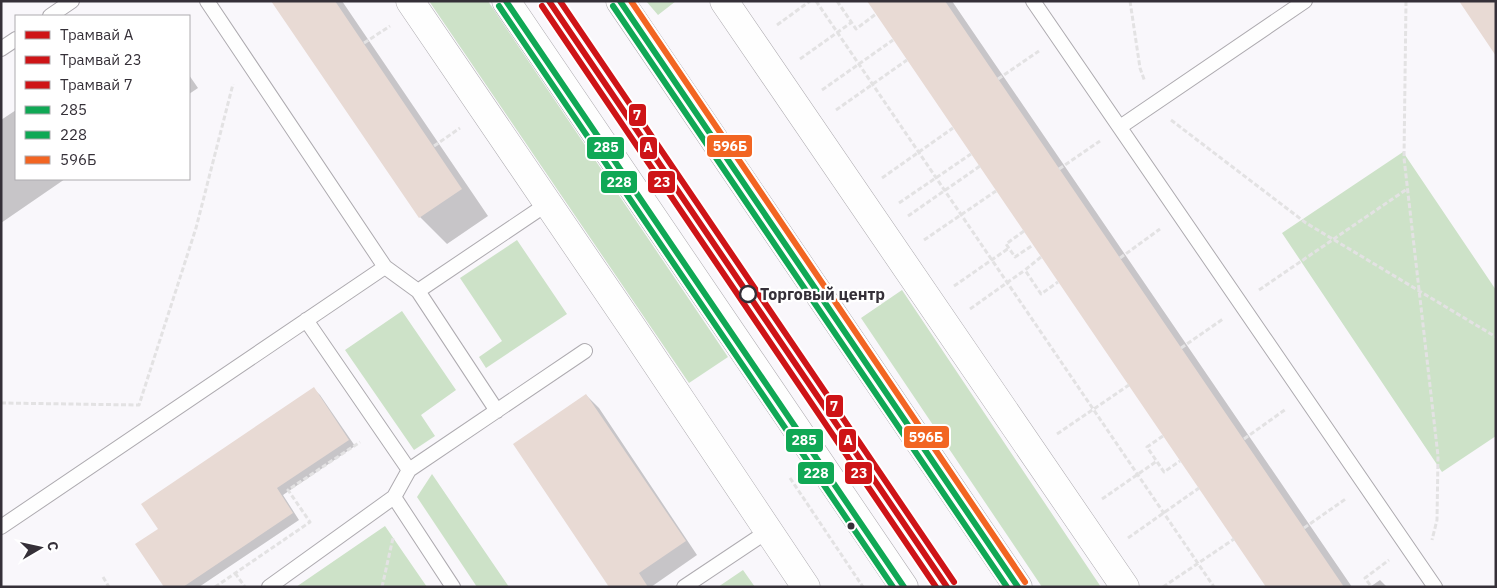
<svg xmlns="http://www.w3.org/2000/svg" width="1497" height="588" font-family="'IBM Plex Sans',sans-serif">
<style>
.green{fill:#cde2c8}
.shadow{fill:#0003}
.building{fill:#e8dad4}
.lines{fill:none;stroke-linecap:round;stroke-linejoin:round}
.service-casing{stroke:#aeabb0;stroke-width:16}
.minor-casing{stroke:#aeabb0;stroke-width:29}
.secondary-casing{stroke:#aeabb0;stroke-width:29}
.path{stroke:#e3e2e3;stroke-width:3;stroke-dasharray:5 2.5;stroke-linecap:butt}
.service{stroke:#fefefe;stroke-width:14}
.minor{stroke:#fefefe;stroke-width:28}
.secondary{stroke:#fefefe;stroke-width:28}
.bus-1-casing{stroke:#fff;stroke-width:10}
.bus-2-casing{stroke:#fff;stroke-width:10}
.bus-3-casing{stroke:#fff;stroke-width:10}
.bus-1{stroke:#10a855;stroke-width:6}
.bus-2{stroke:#10a855;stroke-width:6}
.bus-3{stroke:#f26522;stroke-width:6}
.tram-1-casing{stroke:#fff;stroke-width:10}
.tram-2-casing{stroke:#fff;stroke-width:10}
.tram-3-casing{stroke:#fff;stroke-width:10}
.tram-1{stroke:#ce1417;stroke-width:6}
.tram-2{stroke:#ce1417;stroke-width:6}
.tram-3{stroke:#ce1417;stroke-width:6}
.stop-dot{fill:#fff;stroke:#353038;stroke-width:2.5}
.bus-dot{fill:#353038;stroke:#fff;stroke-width:2}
.labels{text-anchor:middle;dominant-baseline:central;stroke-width:4.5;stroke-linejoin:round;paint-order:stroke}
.stop-label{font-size:16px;font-weight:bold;fill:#353038;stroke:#fff;text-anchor:start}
.line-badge{stroke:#fff;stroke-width:2}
.badge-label{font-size:14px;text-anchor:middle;font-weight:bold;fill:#fff}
</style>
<rect width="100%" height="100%" fill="#f9f7fb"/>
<path class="green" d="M429,1H488L728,357L689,383Z
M646,1H676L658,15Z
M1403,152L1496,290V436L1442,472L1282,233Z
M517,240L567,314L486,368L479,357L502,341L460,278Z
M902,290L1101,587H1042L861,318Z
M402,311L456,390L421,415L435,436L414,450L345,350Z
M432,474L509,587H477L417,497Z
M385,526L427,587H296Z
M743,570L755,587H718Z"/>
<path class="shadow" d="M273,1H342L488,216L447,244L420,217Z
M868,1H952L1352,587H1267Z
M189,75L198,88L189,94Z
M16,110V179H65L1,223V120Z
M314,389L320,395L355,446L283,495L299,520L199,587H165L160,529Z
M586,395L599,408L697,555L651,587H611Z
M1380,580L1387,587H1370Z"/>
<path class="building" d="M271,1H335L462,189L419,218Z
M867,1H945L1344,587H1266Z
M1459,1H1496V56Z
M314,387L349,440L277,488L293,513L183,587H164L135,544L158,529L141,504Z
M586,394L686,541L639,573L648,587H609L513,444Z"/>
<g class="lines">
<g class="service-casing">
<path id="service" d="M207,1L385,267L418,291L497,411
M1033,1L1435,587
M50,16L72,1
M1,49L16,39
M1120,127L1305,1
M418,291L547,204
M306,320L409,470
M394,497L453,587
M1,527L385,267
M269,587L394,497L409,470L585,351
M684,587L768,531"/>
</g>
<g class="minor-casing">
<path id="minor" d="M410,1L634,330L806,587
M724,1L1125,587"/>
</g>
<g class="secondary-casing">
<path id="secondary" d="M506,1L904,587
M620,1L1018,587"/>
</g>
<path class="path" d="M816,1L1214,587
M837,1L856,29L876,14
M1130,1L1140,68L1145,82
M1406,1L1404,158L1438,456L1437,520L1432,540
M777,25L810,1
M364,43L390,26
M800,59L852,22
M998,79L1039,51
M822,90L893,40
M836,110L907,60
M1171,120L1306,223L1496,337
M434,146L460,128
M1059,169L1100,141
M882,178L953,128
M899,203L971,154
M908,216L980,166
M1024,231L1006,244L1015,257L1033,245
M924,240L996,191
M1041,257L1025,270L1041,294L1058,282
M1120,258L1160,229
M954,286L1009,248
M1259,290L1407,189
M970,309L1025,270
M1181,348L1223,319
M1,403L139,405L196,228L233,84
M1057,434L1129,385
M1163,436L1147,447L1164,472L1180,461
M1244,439L1286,409
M790,478L863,587
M1102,499L1157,461
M1304,528L1347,498
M1128,538L1199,488
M235,573L245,587
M103,577L109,587
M1370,585L1365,578L1389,560
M553,586V587
M215,587L310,522L288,490L360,442
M382,587L393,538
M1163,587L1234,539"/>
<use href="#service" class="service"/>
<use href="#minor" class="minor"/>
<use href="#secondary" class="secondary"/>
<g class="bus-1-casing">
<path id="bus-1" d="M506,1L904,587
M620,1L1018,587"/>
</g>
<g class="bus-2-casing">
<path id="bus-2" d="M499,6L893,587
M613,6L1007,587"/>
</g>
<g class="bus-3-casing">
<path id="bus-3" d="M631,1L1025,582"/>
</g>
<use href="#bus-1" class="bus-1"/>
<use href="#bus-2" class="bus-2"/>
<use href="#bus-3" class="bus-3"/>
<g class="tram-1-casing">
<path id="tram-1" d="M549,1L947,587"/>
</g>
<g class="tram-2-casing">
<path id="tram-2" d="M542,6L936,587"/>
</g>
<g class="tram-3-casing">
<path id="tram-3" d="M560,1L954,582"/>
</g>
<use href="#tram-1" class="tram-1"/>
<use href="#tram-2" class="tram-2"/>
<use href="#tram-3" class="tram-3"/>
</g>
<circle class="stop-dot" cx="748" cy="294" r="8"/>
<circle class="bus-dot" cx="851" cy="526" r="4.5"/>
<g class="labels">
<g class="stop-label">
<text x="760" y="294">Торговый центр</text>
</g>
</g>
<g class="line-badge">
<rect x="628" y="103" width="19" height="24" rx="5" fill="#ce1417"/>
<rect x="706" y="134" width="47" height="24" rx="5" fill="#f26522"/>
<rect x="586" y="136" width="39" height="24" rx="5" fill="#10a855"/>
<rect x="639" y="136" width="19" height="24" rx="5" fill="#ce1417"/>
<rect x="600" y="170" width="38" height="24" rx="5" fill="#10a855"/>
<rect x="647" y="170" width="29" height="24" rx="5" fill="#ce1417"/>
<rect x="825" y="394" width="19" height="24" rx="5" fill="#ce1417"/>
<rect x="903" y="425" width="47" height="24" rx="5" fill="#f26522"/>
<rect x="785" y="428" width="39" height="25" rx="5" fill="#10a855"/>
<rect x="838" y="428" width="19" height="25" rx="5" fill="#ce1417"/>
<rect x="797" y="461" width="38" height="24" rx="5" fill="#10a855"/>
<rect x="844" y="461" width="29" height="24" rx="5" fill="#ce1417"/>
</g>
<g class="badge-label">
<text x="637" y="120">7</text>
<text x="730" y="151">596Б</text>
<text x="606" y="152">285</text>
<text x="648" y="152">А</text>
<text x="619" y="187">228</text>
<text x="662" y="187">23</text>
<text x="834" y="411">7</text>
<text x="926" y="442">596Б</text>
<text x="804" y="445">285</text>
<text x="848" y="445">А</text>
<text x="816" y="478">228</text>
<text x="859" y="478">23</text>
</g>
<rect width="1497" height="588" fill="none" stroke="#353038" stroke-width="5"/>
<rect x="15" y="15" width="175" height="165" fill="#ffffff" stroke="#aeacaf"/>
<rect x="25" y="31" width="25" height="8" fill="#ce1417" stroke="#aeacaf"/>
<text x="60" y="40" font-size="15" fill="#353038">Трамвай А</text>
<rect x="25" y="56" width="25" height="8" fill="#ce1417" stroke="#aeacaf"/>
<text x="60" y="65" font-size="15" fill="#353038">Трамвай 23</text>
<rect x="25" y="81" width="25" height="8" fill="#ce1417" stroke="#aeacaf"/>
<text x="60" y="90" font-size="15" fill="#353038">Трамвай 7</text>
<rect x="25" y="106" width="25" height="8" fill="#10a855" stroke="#aeacaf"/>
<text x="60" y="115" font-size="15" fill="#353038">285</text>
<rect x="25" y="131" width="25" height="8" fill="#10a855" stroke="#aeacaf"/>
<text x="60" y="140" font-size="15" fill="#353038">228</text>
<rect x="25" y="156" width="25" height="8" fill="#f26522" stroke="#aeacaf"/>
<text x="60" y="165" font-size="15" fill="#353038">596Б</text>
<g transform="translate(40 548) rotate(81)" stroke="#ffffff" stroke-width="4" paint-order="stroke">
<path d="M0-4L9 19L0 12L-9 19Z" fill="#353038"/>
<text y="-8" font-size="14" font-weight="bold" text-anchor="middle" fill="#353038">С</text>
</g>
</svg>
